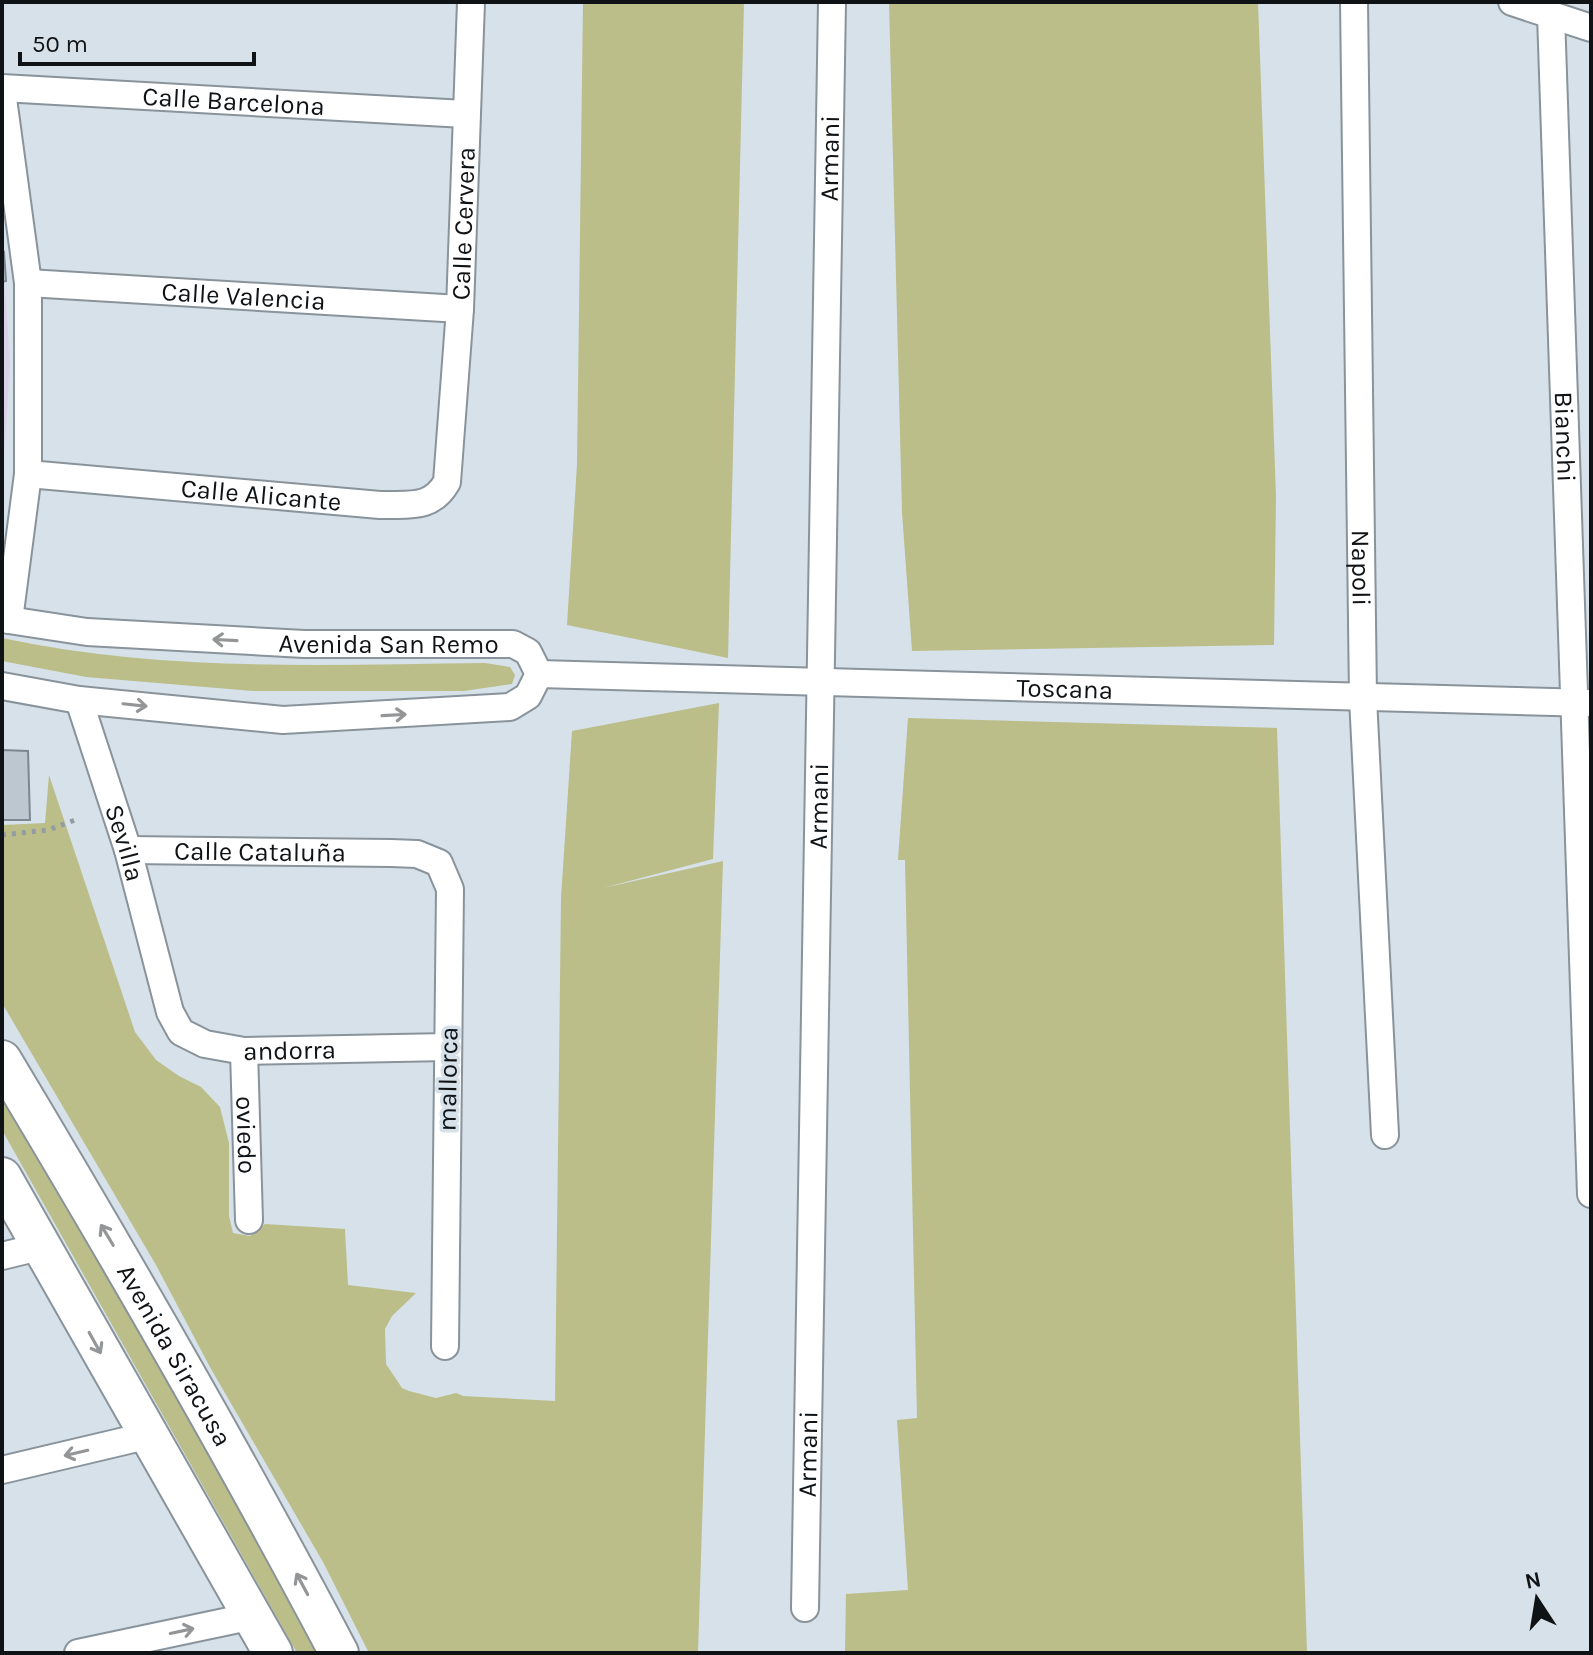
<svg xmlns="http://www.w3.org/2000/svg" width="1593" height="1655" font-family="Karla,sans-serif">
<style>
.education{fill:#d9d1e6}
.green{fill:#bbbe89}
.building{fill:#bcc7cf;stroke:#7d878f;stroke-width:2}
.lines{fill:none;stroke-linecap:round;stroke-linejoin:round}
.street-casing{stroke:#89939b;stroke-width:30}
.secondary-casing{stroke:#89939b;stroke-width:42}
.path{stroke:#939ca3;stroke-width:5;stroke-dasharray:4 6;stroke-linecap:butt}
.street{stroke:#fff;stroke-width:26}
.secondary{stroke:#fff;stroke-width:38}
.oneway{stroke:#939596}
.labels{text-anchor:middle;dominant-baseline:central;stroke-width:7;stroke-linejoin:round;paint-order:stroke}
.street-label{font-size:26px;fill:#101316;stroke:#d6e1ea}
</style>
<rect width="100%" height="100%" fill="#d6e1ea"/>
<path class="education" d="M2,243L10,364L2,488Z"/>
<path class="green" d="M583,2H744L728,658L567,625L577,464Z
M889,2H1258L1276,496L1274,645L912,651L902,512Z
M2,638C161,672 323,665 485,663L510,667L515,675L512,684L464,691H253L86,677L2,661Z
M719,703L713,859L603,888L723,861L698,1653H369L323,1562L211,1369L156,1265L2,1003V825L45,823L49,775L135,1032L156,1060L179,1076L201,1087L220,1107L229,1143V1216L233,1233L250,1236L265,1224L345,1229L348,1285L416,1293L392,1316L385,1329L386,1364L402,1388L409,1391L436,1398L456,1393L463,1396L555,1401L561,898L572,731Z
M908,718L1277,728L1307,1653H845L846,1594L908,1590L897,1420L917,1418L905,860H898Z
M2,1092L325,1653H297L2,1130Z"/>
<path class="building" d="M4,252L6,281L2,282V253Z
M2,750L28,751L30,820H2Z"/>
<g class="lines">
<g class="street-casing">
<g id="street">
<path id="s1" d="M1354,2L1363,698L1385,1135"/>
<path d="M1512,2L1591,28"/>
<path id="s2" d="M1551,15L1591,1194"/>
<path id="s3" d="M2,88L465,114"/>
<path d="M2,91L28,283V474L9,620"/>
<path id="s4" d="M28,283L460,309"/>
<path id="s5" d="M28,474L380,505C409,504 431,510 447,482L460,309L471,2"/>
<path id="s6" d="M2,619L87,632L304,644H513L528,652L539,674"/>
<path id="s7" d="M539,674L1591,703"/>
<path d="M2,686L79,700L283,720L510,707L528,696L539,674"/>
<path id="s8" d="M79,700L128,850L170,1012L181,1032L205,1044L244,1051L448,1047"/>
<path id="s9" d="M128,850L391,853L417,854L439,863L450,889L445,1346"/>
<path id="s10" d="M244,1051L249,1220"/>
<path d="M2,1256L43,1246"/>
<path d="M2,1470L150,1435"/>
<path id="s11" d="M805,1608L832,2"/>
<path d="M78,1653L253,1616"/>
</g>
</g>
<g class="secondary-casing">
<g id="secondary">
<path id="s12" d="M2,1060C119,1255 233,1452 339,1653"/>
<path d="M2,1177L273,1653"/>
</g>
</g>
<path class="path" d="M2,835L48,830L75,820"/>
<use href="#street" class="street"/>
<use href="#secondary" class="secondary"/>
</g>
<defs><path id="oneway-shaft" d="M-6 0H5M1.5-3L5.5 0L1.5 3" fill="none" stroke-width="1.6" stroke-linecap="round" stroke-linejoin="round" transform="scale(2)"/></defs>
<g class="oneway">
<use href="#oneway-shaft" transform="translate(225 640) rotate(-177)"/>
<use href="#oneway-shaft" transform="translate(135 705) rotate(6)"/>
<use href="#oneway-shaft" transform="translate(394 715) rotate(-3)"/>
<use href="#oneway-shaft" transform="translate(107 1235) rotate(-121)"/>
<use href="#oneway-shaft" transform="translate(95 1343) rotate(61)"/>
<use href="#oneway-shaft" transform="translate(76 1453) rotate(167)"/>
<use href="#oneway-shaft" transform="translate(302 1584) rotate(-118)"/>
<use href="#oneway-shaft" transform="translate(182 1631) rotate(-12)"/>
</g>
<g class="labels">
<g class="street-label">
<text stroke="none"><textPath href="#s3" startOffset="232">Calle Barcelona</textPath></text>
<text stroke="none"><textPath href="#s11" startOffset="1450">Armani</textPath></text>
<text stroke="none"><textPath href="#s5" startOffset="688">Calle Cervera</textPath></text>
<text stroke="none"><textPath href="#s4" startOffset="216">Calle Valencia</textPath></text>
<text stroke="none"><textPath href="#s2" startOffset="422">Bianchi</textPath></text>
<text stroke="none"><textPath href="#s5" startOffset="234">Calle Alicante</textPath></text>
<text stroke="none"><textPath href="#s1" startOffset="566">Napoli</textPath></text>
<text stroke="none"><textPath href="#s6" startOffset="388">Avenida San Remo</textPath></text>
<text stroke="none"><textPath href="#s7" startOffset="526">Toscana</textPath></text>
<text stroke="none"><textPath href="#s11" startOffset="802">Armani</textPath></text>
<text stroke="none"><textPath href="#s8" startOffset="150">Sevilla</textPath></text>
<text stroke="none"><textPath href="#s9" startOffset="132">Calle Cataluña</textPath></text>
<text stroke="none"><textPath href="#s8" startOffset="460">andorra</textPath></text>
<text transform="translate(448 1079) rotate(-89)">mallorca</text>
<text stroke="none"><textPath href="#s10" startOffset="84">oviedo</textPath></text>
<text stroke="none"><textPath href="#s12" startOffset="342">Avenida Siracusa</textPath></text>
<text stroke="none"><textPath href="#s11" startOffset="154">Armani</textPath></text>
</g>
</g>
<rect width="1593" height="1655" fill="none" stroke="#101316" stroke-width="8"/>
<g transform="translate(1537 1599) rotate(348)" stroke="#d6e1ea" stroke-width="6" paint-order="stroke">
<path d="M0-6L14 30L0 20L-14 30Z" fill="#101316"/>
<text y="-12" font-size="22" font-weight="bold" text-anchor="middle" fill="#101316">N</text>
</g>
<path d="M20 52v12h234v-12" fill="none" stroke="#101316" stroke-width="4"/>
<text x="32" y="52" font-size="24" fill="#101316" stroke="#d6e1ea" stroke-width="6" paint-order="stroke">50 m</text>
</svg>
